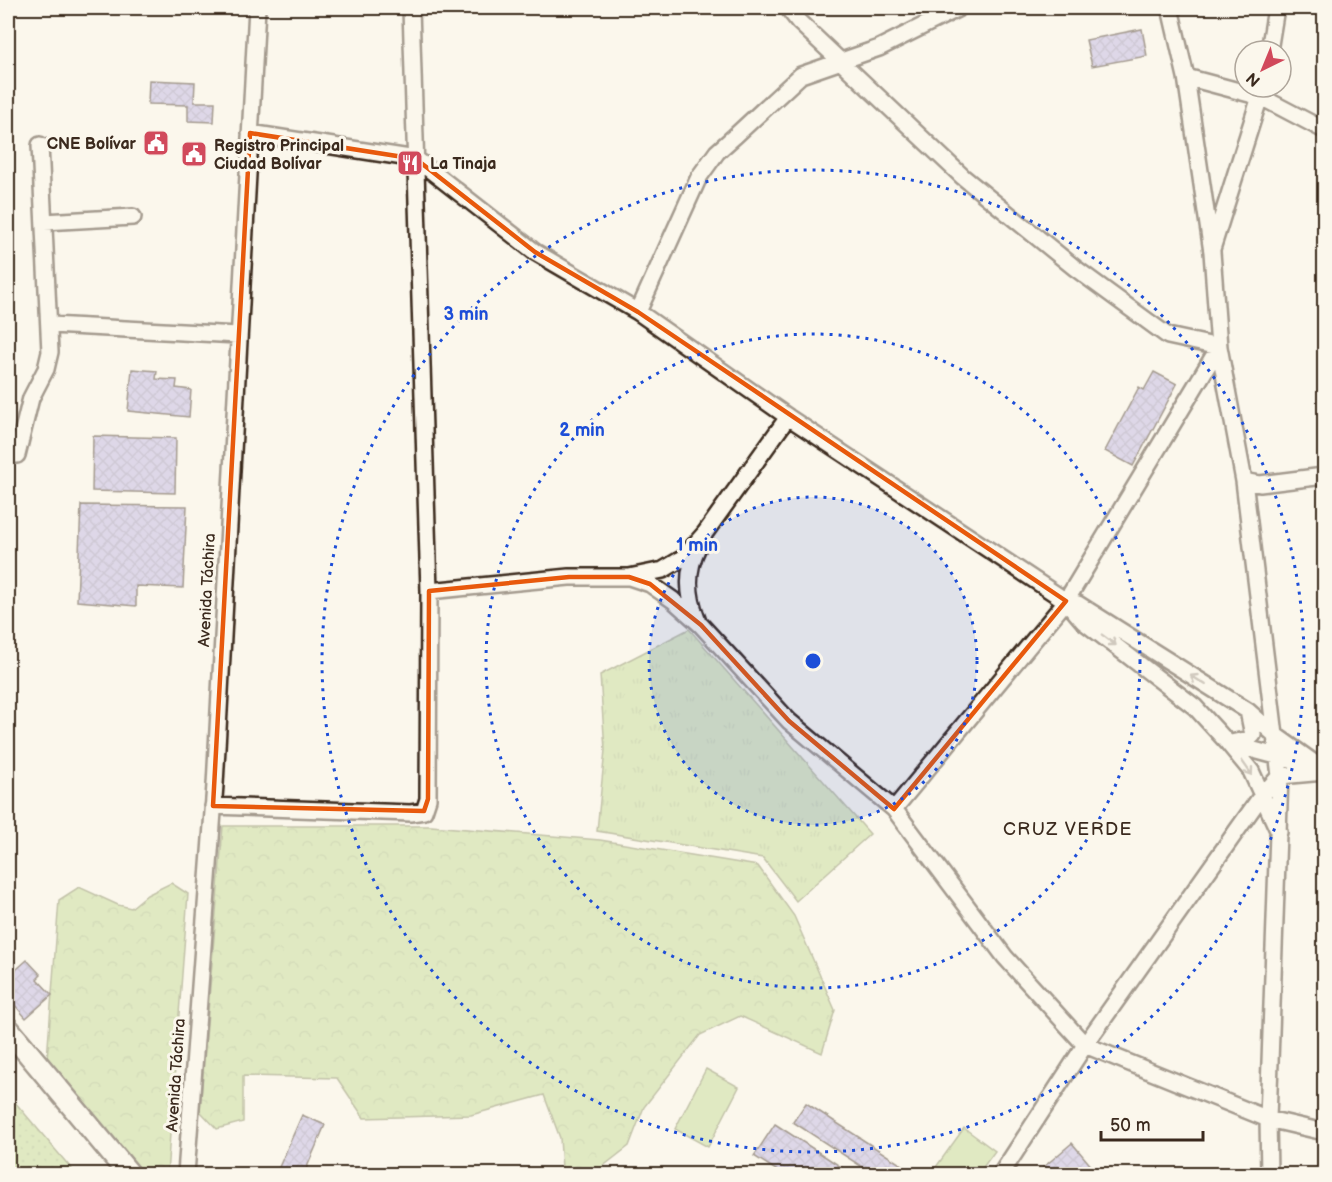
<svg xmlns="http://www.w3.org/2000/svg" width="1332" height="1182" viewBox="0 0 1332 1182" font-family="'Balsamiq Sans',sans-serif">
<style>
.grass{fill:url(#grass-tufts);stroke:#7d8156;stroke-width:1.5}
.forest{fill:url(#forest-crowns);stroke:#7d8156;stroke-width:1.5}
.park{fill:url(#park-dots);stroke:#7d8156;stroke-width:1.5}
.pitch{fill:#bfd88f;stroke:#7d8156;stroke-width:1.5}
.building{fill:url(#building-cross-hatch);stroke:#3b2a1e;stroke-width:1.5}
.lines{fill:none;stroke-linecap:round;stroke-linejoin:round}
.street-casing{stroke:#3b2a1e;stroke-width:20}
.secondary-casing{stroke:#3b2a1e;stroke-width:26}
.street{stroke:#fbf7ec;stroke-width:15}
.secondary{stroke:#fbf7ec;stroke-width:21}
.oneway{stroke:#9b9085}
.marked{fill:none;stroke:#e8590c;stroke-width:4.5;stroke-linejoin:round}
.ring{fill:none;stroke:#1d4ed8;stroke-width:3;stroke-dasharray:3 6}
.labels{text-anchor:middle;stroke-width:6;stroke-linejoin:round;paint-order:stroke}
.poi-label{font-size:16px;font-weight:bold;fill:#3b2a1e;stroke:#fbf7ec;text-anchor:start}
.street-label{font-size:16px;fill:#3b2a1e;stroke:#fbf7ec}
.neighbourhood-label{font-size:18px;letter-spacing:1.5px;fill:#3b2a1e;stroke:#fbf7ec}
.centre{fill:#1d4ed8;stroke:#fbf7ec;stroke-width:3}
.ring-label{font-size:18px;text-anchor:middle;font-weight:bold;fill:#1d4ed8;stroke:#fbf7ec;stroke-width:6;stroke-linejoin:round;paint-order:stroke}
</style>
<defs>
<pattern id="grass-tufts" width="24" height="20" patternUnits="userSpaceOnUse" patternTransform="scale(1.5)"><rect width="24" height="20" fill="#bfd88f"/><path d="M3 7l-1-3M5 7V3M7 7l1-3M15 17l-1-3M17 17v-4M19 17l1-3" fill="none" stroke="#a5ba7b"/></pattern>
<pattern id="forest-crowns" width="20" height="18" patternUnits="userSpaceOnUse" patternTransform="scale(1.5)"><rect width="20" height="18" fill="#bfd88f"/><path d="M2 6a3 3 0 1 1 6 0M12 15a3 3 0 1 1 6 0" fill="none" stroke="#a5ba7b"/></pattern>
<pattern id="park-dots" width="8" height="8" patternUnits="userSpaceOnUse" patternTransform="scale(1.5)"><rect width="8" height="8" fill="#bfd88f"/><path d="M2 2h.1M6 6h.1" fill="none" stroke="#a5ba7b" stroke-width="1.8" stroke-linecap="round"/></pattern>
<pattern id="building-cross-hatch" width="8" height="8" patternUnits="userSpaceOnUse" patternTransform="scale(1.5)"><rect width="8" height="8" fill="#bab0e2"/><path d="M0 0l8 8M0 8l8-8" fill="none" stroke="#988fb7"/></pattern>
</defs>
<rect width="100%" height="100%" fill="#fbf7ec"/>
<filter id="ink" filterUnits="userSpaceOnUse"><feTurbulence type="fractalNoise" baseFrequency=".0167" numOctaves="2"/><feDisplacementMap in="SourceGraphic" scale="12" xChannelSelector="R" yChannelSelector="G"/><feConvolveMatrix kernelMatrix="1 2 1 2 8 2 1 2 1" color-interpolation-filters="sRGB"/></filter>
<g filter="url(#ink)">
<path class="grass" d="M689 629 870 834 796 901 763 858 597 831 605 750 600 675Z"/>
<path class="forest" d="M223 826H431L600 840 758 866 794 916 835 1010 822 1053 740 1016 700 1035 644 1107 629 1146 593 1174 562 1168 560 1138 544 1095 471 1115 364 1118 337 1078 243 1076V1122L217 1129 200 1111Z
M171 883 188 894 167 1174H137L47 1059 59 900 79 887 118 905 131 908 147 895Z"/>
<path class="park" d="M8 1094 76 1174H8Z"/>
<path class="pitch" d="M706 1069 739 1087 708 1147 675 1129Z
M964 1128 995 1151 978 1174H931Z"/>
<path class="building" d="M1142 29 1147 56 1092 66 1086 40Z
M149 80 195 82 194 102H215L214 122 188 121V105L148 104Z
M132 369 157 371 156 379 177 380 176 388 191 390 189 417 128 411Z
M1154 372 1177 384 1133 466 1105 451 1139 387 1144 390Z
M93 436 176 438 175 493 92 491Z
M81 505 187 506 183 588 136 586V606L77 601Z
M27 960 41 975 37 979 52 995 26 1018 8 997V977Z
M806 1103 911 1171 909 1174H873L793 1122Z
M302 1115 325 1125 304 1174H276Z
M775 1124 852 1174H782L754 1156Z
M1072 1143 1098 1174H1042L1039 1171Z"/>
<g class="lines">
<g class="street-casing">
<path id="street" d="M788 8 799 22 963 177 1075 268 1168 336 1219 347 1066 601 894 809
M1170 8 1186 77 1212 252 1219 347 1244 481 1280 776 1268 1119 1269 1174
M1269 51 1276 8
M1186 77 1261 97 1324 130
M250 133 416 159 535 252 638 312 788 417 1066 601 1083 621 1195 707 1228 743 1251 771 1279 832
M44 222 133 217
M1212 249 1263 87
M638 312 699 177 717 152 735 136 801 75 879 48 959 8
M51 325 238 335
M17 455 31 398 46 369 50 352 40 145
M1244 481 1260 484 1324 476
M629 577 663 570 683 558 705 533 788 417
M429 591 569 577H629L650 584 673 600 701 625 789 721 894 809 1005 957 1085 1045 1268 1119 1324 1132
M1069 601 1078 604 1248 711 1275 735 1324 770
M697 619C687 594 686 571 698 547
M1228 743 1309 765
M1231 743 1249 739 1253 735 1248 711
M213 806 411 813 424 811 428 799 429 591 411 8
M186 1174 215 785 257 8
M1001 1174 1085 1045 1262 795 1280 776 1324 772"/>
</g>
<g class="secondary-casing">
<path id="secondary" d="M8 1029 129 1174"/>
</g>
<use href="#street" class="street"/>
<use href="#secondary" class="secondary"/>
</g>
<defs><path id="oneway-shaft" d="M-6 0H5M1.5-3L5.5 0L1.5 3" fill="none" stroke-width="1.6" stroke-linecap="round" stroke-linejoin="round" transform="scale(1.5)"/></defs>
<g class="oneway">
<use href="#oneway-shaft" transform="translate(1109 640) rotate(37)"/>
<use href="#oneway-shaft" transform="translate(1198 680) rotate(-148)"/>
<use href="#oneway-shaft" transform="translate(1247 768) rotate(55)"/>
</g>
</g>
<path d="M0 0H1332V1182H0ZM250 133 416 159 535 252 638 312 1066 601 894 809 789 721 701 625 650 584 629 577H569L429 591 428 799 424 811 213 806Z" fill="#fbf7ec" fill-opacity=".55" fill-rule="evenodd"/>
<path class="marked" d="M250 133 416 159 535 252 638 312 1066 601 894 809 789 721 701 625 650 584 629 577H569L429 591 428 799 424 811 213 806Z"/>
<circle cx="813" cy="661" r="164" fill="#1d4ed8" fill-opacity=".12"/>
<g class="ring">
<circle cx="813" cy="661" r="164"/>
<circle cx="813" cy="661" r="327"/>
<circle cx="813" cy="661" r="491"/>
</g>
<defs>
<g id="civic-square" transform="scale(1.35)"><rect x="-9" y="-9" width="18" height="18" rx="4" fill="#d1495b" stroke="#fbf7ec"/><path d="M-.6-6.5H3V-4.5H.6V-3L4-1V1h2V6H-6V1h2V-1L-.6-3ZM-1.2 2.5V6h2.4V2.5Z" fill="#fff"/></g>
<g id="restaurant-square" transform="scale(1.35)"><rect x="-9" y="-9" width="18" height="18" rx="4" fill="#d1495b" stroke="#fbf7ec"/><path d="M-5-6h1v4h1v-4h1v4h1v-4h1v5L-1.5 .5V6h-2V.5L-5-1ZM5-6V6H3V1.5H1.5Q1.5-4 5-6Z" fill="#fff"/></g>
</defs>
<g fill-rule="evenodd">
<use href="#civic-square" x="156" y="143"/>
<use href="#civic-square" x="194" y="154"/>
<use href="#restaurant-square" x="410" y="163"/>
</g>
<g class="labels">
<g class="poi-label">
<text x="136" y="149" text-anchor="end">CNE Bolívar</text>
<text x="214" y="151">Registro Principal<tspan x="214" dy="18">Ciudad Bolívar</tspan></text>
<text x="430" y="169">La Tinaja</text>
</g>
<g class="street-label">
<text transform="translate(206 590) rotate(-87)" y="6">Avenida Táchira</text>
<text transform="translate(175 1075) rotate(-86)" y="6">Avenida Táchira</text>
</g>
<g class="neighbourhood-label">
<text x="1068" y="835">CRUZ VERDE</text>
</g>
</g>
<circle cx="813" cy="661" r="9" class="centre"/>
<g class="ring-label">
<text x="466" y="320">3 min</text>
<text x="582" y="436">2 min</text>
<text x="697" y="551">1 min</text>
</g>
<rect width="1332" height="1182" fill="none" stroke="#fbf7ec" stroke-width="30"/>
<rect x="15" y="15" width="1302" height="1152" fill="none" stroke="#3b2a1e" stroke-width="2" filter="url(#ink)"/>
<g transform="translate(1263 69) rotate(223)"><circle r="28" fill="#fbf7ec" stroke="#aea59a" stroke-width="1.5"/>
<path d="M0-4.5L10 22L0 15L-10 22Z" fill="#d1495b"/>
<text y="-9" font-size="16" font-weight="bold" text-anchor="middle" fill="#3b2a1e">N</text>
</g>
<path d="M1101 1131v9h102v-9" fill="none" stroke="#3b2a1e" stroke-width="3"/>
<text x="1110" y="1131" font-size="18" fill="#3b2a1e" stroke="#fbf7ec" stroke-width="4.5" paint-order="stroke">50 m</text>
</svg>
